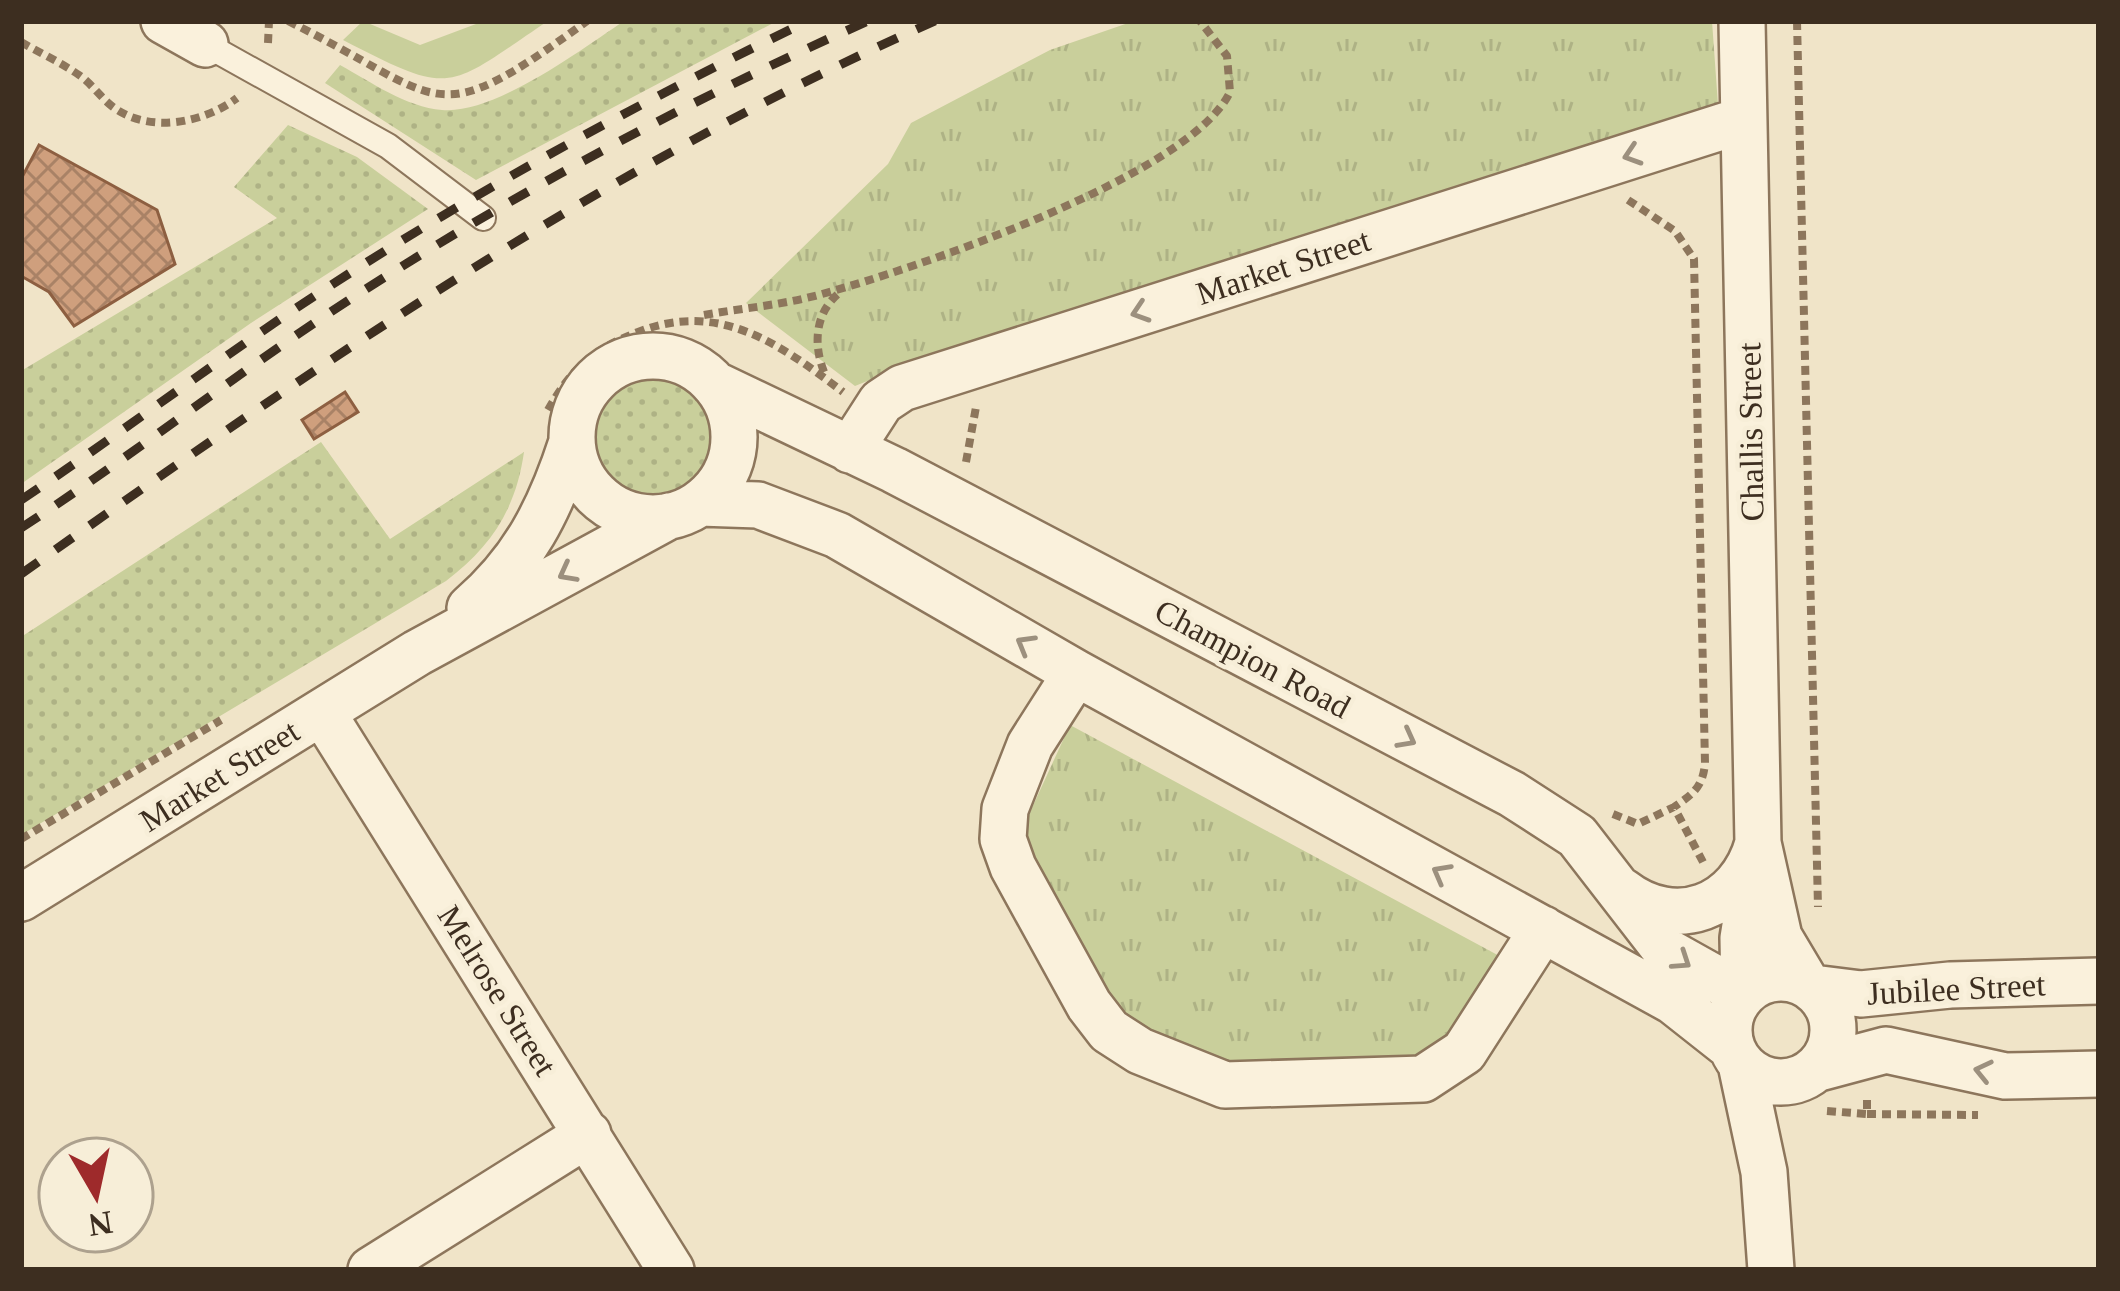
<svg xmlns="http://www.w3.org/2000/svg" width="2120" height="1291" viewBox="0 0 2120 1291" font-family="Georgia,serif">
<style>
.grass{fill:url(#grass-dots)}
.park{fill:url(#park-tufts)}
.garden{fill:#c9cf9b}
.building{fill:url(#building-cross-hatch);stroke:#8d5f41;stroke-width:3}
.lines{fill:none;stroke-linecap:round;stroke-linejoin:round}
.service-casing{stroke:#8d765c;stroke-width:28}
.minor-casing{stroke:#8d765c;stroke-width:50}
.path{stroke:#8d765c;stroke-width:8;stroke-dasharray:9 6;stroke-linecap:butt}
.service{stroke:#faf1dc;stroke-width:24}
.minor{stroke:#faf1dc;stroke-width:45}
.rail{stroke:#3d2e20;stroke-width:9;stroke-dasharray:21 21;stroke-linecap:butt}
.oneway{stroke:#9c907e}
.labels{text-anchor:middle;stroke-width:9;stroke-linejoin:round;paint-order:stroke}
.street-label{font-size:33px;fill:#3d2e20;stroke:#f7eed8}
</style>
<defs>
<pattern id="grass-dots" width="8" height="8" patternUnits="userSpaceOnUse" patternTransform="scale(3)"><rect width="8" height="8" fill="#c9cf9b"/><path d="M2 2h.1M6 6h.1" fill="none" stroke="#aeb285" stroke-width="1.8" stroke-linecap="round"/></pattern>
<pattern id="park-tufts" width="24" height="20" patternUnits="userSpaceOnUse" patternTransform="scale(3)"><rect width="24" height="20" fill="#c9cf9b"/><path d="M3 7l-1-3M5 7V3M7 7l1-3M15 17l-1-3M17 17v-4M19 17l1-3" fill="none" stroke="#aeb285"/></pattern>
<pattern id="building-cross-hatch" width="8" height="8" patternUnits="userSpaceOnUse" patternTransform="scale(3)"><rect width="8" height="8" fill="#cf9f7d"/><path d="M0 0l8 8M0 8l8-8" fill="none" stroke="#a98266"/></pattern>
</defs>
<rect width="100%" height="100%" fill="#f0e4c8"/>
<path class="grass" d="M624 21H777L476 180 325 83 340 65C371 82 406 107 442 110 494 115 582 49 624 21Z
M288 125 357 157 428 209 251 323 21 484V371L277 218 234 187Z
M592 438a62 62 0 1 1 124 0a62 62 0 1 1-124 0Z
M321 442 390 539 524 452C516 509 491 547 446 581L21 835V637Z"/>
<path class="park" d="M1134 21H1712L1718 105 944 350 855 386 746 303 888 164 911 123 1050 50Z
M1070 725 1505 959 1439 1060 1242 1076 1121 1017 1024 851 1025 823Z"/>
<path class="garden" d="M363 21 420 45 484 21H548C446 89 455 98 343 40Z"/>
<path class="building" d="M39 145 157 210 175 264 74 326 49 292 21 276V179Z
M345 392 358 412 314 439 302 420Z"/>
<g class="lines">
<g class="service-casing">
<path id="service" d="M205 44 388 146 483 218"/>
</g>
<g class="minor-casing">
<path id="minor" d="M164 21 205 44
M1742 21 1758 843 1779 937 1807 984
M572 437a81 81 0 1 1 162 0a81 81 0 1 1-162 0Z
M714 384 894 470 1512 794 1577 836 1666 951 1743 994
M850 450 881 402 902 388 1743 120
M700 503 758 505 837 535 1076 673 1673 1001 1730 1046
M470 608C524 561 550 510 572 442
M1076 673 1030 745 1005 809 1003 839 1013 867 1089 1005 1109 1031 1140 1051 1225 1085 1423 1079 1464 1052 1543 929
M322 712 671 1270
M1622 891C1675 932 1740 908 1758 843
M21 898 417 653 669 516
M1729 1030a52 52 0 1 1 104 0a52 52 0 1 1-104 0Z
M1813 988 1861 994 1950 985 2099 981
M1744 992 1743 938 1754 870
M1741 1064 1764 1172 1771 1270
M1815 1069 1886 1050 2005 1076 2099 1074
M371 1270 588 1134"/>
</g>
<path class="path" d="M288 21C448 100 429 136 587 21
M1797 21 1818 907
M21 42C40 53 60 62 79 75 92 84 101 98 113 107 149 134 204 123 237 98
M268 43 269 21
M1628 200 1675 231 1694 259 1705 763C1703 787 1693 794 1674 807
M704 315C743 308 783 305 822 294 914 269 1190 176 1230 92L1227 56 1200 21
M824 372C813 344 815 313 839 293
M548 410C571 369 593 349 638 332 719 300 780 344 843 392
M966 462 976 407
M1613 814 1638 824 1674 807 1703 862
M21 839 221 720
M1827 1111 1867 1114V1097
M1867 1114 1978 1115"/>
<use href="#service" class="service"/>
<use href="#minor" class="minor"/>
<path class="rail" d="M21 500C120 434 214 362 313 297 471 193 638 103 808 21
M21 528C134 455 239 371 352 298 516 192 690 100 868 21
M21 574C318 364 600 169 935 21"/>
</g>
<defs><path id="oneway-chevron" d="M-2-3.5L2.5 0L-2 3.5" fill="none" stroke-width="1.6" stroke-linecap="round" stroke-linejoin="round" transform="scale(3)"/></defs>
<g class="oneway">
<use href="#oneway-chevron" transform="translate(1632 155) rotate(162)"/>
<use href="#oneway-chevron" transform="translate(1140 312) rotate(162)"/>
<use href="#oneway-chevron" transform="translate(567 573) rotate(152)"/>
<use href="#oneway-chevron" transform="translate(1025 644) rotate(-150)"/>
<use href="#oneway-chevron" transform="translate(1407 739) rotate(28)"/>
<use href="#oneway-chevron" transform="translate(1441 873) rotate(-151)"/>
<use href="#oneway-chevron" transform="translate(1682 961) rotate(34)"/>
<use href="#oneway-chevron" transform="translate(1983 1071) rotate(-167)"/>
</g>
<g class="labels">
<g class="street-label">
<text transform="translate(1283 266) rotate(-18)" y="12">Market Street</text>
<text transform="translate(1750 432) rotate(-91)" y="12">Challis Street</text>
<text transform="translate(1253 658) rotate(28)" y="12">Champion Road</text>
<text transform="translate(219 775) rotate(-32)" y="12">Market Street</text>
<text transform="translate(1956 988) rotate(-3)" y="12">Jubilee Street</text>
<text transform="translate(498 990) rotate(58)" y="12">Melrose Street</text>
</g>
</g>
<rect width="2120" height="1291" fill="none" stroke="#3d2e20" stroke-width="48"/>
<g transform="translate(96 1195) rotate(171)"><circle r="57" fill="#f7eed8" stroke="#ada18e" stroke-width="3"/>
<path d="M0-9L21 45L0 30L-21 45Z" fill="#9e2a2b"/>
<text y="-18" font-size="33" font-weight="bold" text-anchor="middle" fill="#3d2e20">N</text>
</g>
</svg>
